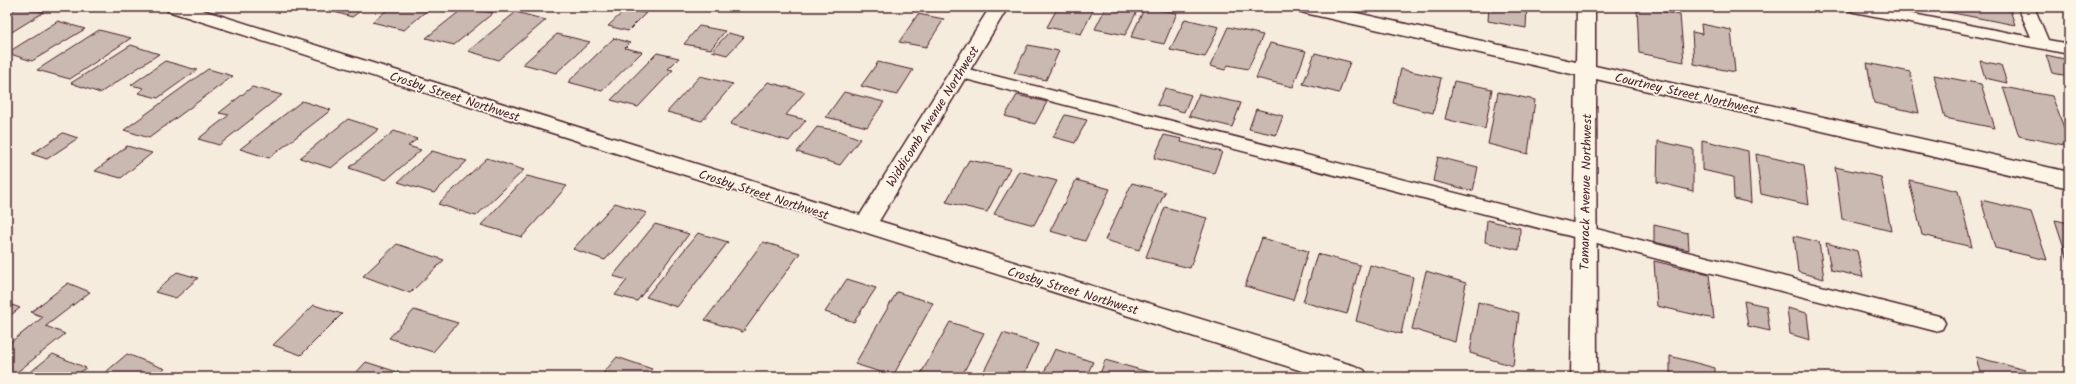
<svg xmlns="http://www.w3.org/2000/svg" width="2076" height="384" viewBox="0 0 2076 384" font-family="Kalam,sans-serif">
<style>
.building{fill:#cab9b1;stroke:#4a1f2b}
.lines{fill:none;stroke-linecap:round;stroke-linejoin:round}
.service-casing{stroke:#4a1f2b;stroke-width:3}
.minor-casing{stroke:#4a1f2b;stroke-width:3}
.service{fill:#fcf5e5;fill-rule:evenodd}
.minor{fill:#fcf5e5;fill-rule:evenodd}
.labels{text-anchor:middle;stroke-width:3.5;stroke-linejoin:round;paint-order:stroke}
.street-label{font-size:13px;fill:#4a1f2b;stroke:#fcf5e5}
</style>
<rect width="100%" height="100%" fill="#f5ecde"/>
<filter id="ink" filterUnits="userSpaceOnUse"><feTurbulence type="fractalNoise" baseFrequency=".025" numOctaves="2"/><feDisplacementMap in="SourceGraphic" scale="8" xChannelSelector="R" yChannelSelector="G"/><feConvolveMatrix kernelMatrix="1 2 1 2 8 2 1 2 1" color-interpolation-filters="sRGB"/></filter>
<g filter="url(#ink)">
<path class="building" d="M18 7 44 12 7 35V14Z
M366 7 352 17 320 8 321 7Z
M391 7H431L404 30 372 22Z
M465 7 493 13 454 45 426 38Z
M1058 7H1095L1081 34 1047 27Z
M1106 7H1139L1125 35 1095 29Z
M1145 7 1177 13 1164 44 1131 37Z
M1489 7H1527L1526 28 1488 21Z
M1637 7H1663V12L1680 15 1684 62 1639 53Z
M1922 7H2009L2015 25Z
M626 9 646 13 628 31 608 26Z
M516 12 546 20 499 60 468 51Z
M918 14 944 19 926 47 899 42Z
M1185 19 1219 27 1205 57 1170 50Z
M58 21 85 29 32 61 7 53Z
M1701 24 1731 30 1735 72 1694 64 1692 32 1702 34Z
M699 26 725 31 711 49 684 44Z
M1228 27 1263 35 1248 69 1228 65 1225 70 1210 66Z
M99 30 131 38 70 79 37 70Z
M728 33 744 37 727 55 712 51Z
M557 34 590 42 556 73 523 64Z
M614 38 630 43 625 48 642 52 602 91 568 82Z
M1270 43 1306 51 1293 87 1256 78Z
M131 45 159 54 100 93 71 83Z
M1028 45 1059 51 1046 80 1014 73Z
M657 53 679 58 668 69 673 70 638 107 611 100Z
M1315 53 1350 62 1339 93 1303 84Z
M2046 55 2069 60V76L2052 73Z
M165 61 197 70 158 98 138 93 144 88 131 85Z
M1980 61 2001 65 2007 83 1985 78Z
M878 62 913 70 897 95 861 86Z
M1867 63 1910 72 1919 113 1874 103Z
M208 69 233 76 149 138 124 130Z
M1401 69 1441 78 1433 113 1393 103Z
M1934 75 1981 84 1995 128 1945 118Z
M700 76 733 84 702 121 667 112Z
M1454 81 1492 89 1485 129 1445 119Z
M768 82 805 92 786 115 806 120 789 141 730 124Z
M252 87 282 95 219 145 198 139 229 115 219 113Z
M2003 87 2052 96 2069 141V146L2019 136Z
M1165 88 1191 95 1184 112 1157 105Z
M844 92 884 102 867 127 826 117Z
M1498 92 1535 100 1528 154 1488 144Z
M1199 94 1241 103 1232 127 1189 116Z
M1017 95 1047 102 1035 124 1005 116Z
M302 101 331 110 269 158 240 149Z
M1256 109 1283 116 1276 135 1249 129Z
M1065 115 1087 120 1075 143 1053 137Z
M348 119 379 129 331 168 300 158Z
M817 127 840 131 860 139 840 165 797 152Z
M394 131 417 139 408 146 421 150 386 180 349 168Z
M63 133 78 138 47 159 32 154Z
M1164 135 1182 139 1181 142 1222 152 1214 173 1154 158Z
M1702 140 1748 151 1751 203 1734 199 1733 177 1702 170Z
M1658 141 1693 149V191L1657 182Z
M127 146 152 153 121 178 95 171Z
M432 151 467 161 434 193 398 182Z
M1756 154 1804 165 1809 205 1761 194Z
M1438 157 1478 167 1473 191 1433 181Z
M487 158 524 170 476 216 438 204Z
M969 160 1010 168 987 212 946 202Z
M1835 167 1881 177 1891 231 1842 219Z
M1019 171 1057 181 1034 225 994 214Z
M527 176 567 186 522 237 481 225Z
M1076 180 1110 189 1085 241 1050 231Z
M1909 180 1958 191 1972 247 1922 235Z
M1132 183 1165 192 1139 250 1105 240Z
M1981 200 2031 212 2047 260 1995 248Z
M615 203 647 213 605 260 573 249Z
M1165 207 1207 218 1190 268 1146 257Z
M1487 220 1520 228 1519 250 1485 242Z
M2055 220 2069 223V263Z
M655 224 689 234 637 301 615 295 627 280 613 276Z
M1654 225 1688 233 1689 250 1654 242Z
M698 233 728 242 677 307 646 297Z
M1794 236 1819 242 1824 279 1798 272Z
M1262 238 1308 251 1293 300 1245 286Z
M763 242 800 253 743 332 705 320Z
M1826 243 1857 251 1863 277 1831 270Z
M397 244 444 260 410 293 363 276Z
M1317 254 1360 265 1347 314 1303 302Z
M1654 261 1709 274 1714 319 1657 306Z
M1370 265 1413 277 1401 334 1356 321Z
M1426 271 1466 283 1455 342 1412 329Z
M177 272 198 278 176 298 155 292Z
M847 279 876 288 854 322 825 312Z
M68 283 90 292 46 326 65 334 11 377H7V345L43 317 31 312Z
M897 292 933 303 893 376 855 364Z
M1744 301 1766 306 1770 331 1748 326Z
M1478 302 1519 313 1513 366 1470 353Z
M7 303 20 308 7 318Z
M314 305 342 314 301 355 273 345Z
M1787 308 1807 313 1810 340 1790 334Z
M414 310 458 323 433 352 389 338Z
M950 322 984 333 961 377H919Z
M1003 333 1038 344 1023 377H981Z
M1055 349 1093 362 1086 377H1042Z
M53 354 86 368 74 377H24Z
M127 354 165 369 156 377H100Z
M1670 356 1715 368V377H1670Z
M617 357 652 369 645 377H600Z
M1976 357 2025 370 2026 377H1981Z
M1105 360 1152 373 1150 377H1099Z
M366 362 413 377H352Z
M654 372 670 377H650Z"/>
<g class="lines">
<g class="service-casing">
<path id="service" d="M1846 7H1877L2031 37 2018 7H2034L2048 40 2069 44V54L1854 12 1849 10Z
M960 67 1935 315 1942 317 1945 323 1942 329 1935 331 954 76 952 72 954 68Z"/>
</g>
<g class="minor-casing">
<path id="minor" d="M165 7H193L860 215 990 7H1008L879 221 1355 366 1364 370 1368 377H1321L168 11Z
M1296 7H1330L1576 62 1577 7H1595V66L2069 172V188L1596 79 1597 377H1571L1576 75 1305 13 1299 11Z"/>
</g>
<use href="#service" class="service"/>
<use href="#minor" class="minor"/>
</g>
</g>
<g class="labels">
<g class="street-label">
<text transform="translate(1687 93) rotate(13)" y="5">Courtney Street Northwest</text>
<text transform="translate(455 96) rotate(18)" y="5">Crosby Street Northwest</text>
<text transform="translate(932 116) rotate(-58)" y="5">Widdicomb Avenue Northwest</text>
<text transform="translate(1585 192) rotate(-89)" y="5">Tamarack Avenue Northwest</text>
<text transform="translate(764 194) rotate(18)" y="5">Crosby Street Northwest</text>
<text transform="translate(1073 290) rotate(17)" y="5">Crosby Street Northwest</text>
</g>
</g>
<rect width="2076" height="384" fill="none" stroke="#fcf5e5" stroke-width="24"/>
<rect x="12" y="12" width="2052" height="360" fill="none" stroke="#4a1f2b" stroke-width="1.5" filter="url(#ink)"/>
</svg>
